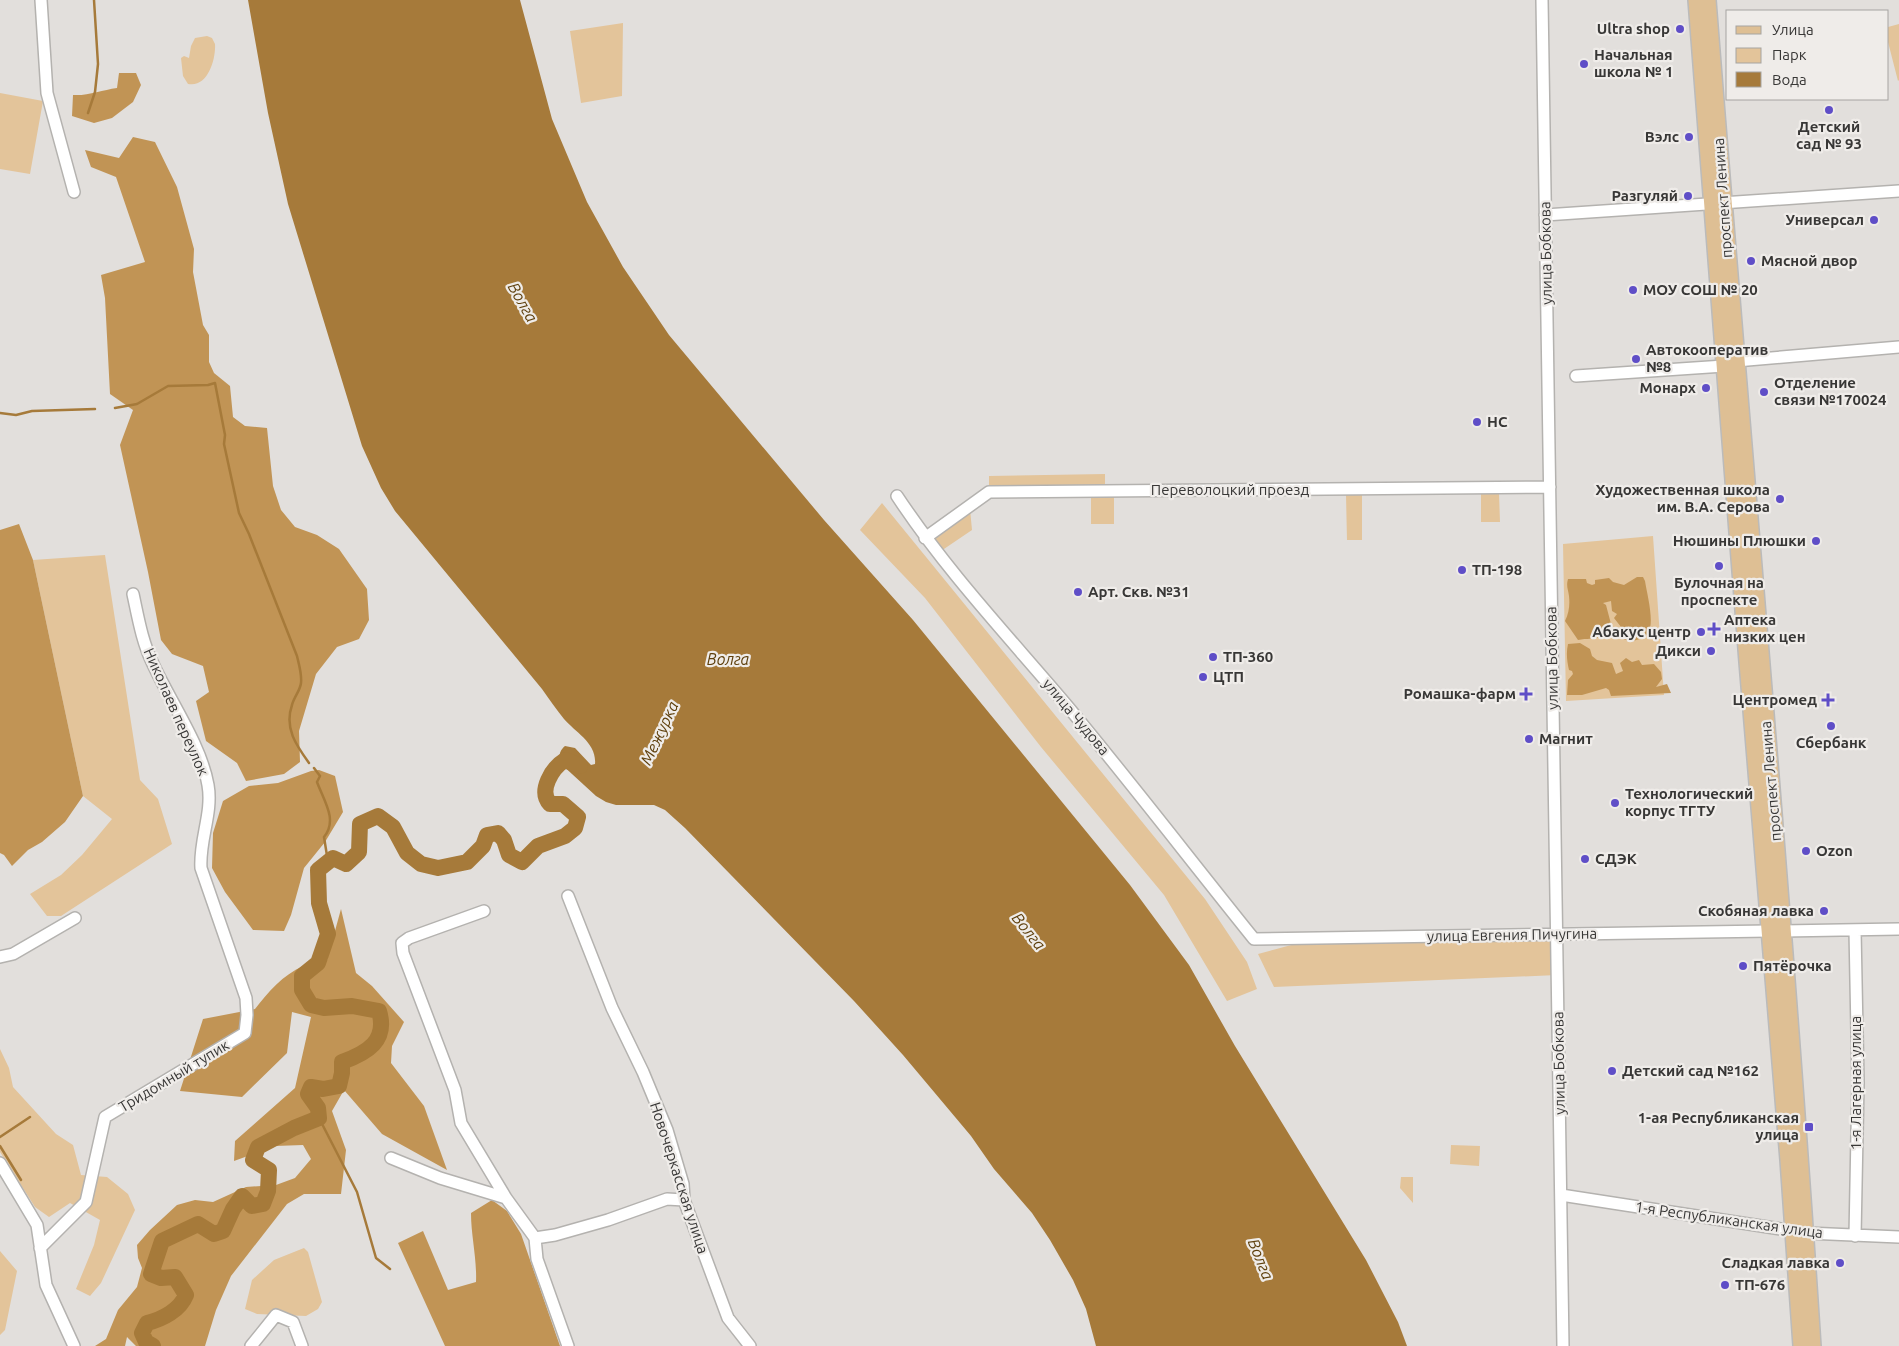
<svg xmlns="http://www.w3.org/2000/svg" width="1899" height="1346" viewBox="0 0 1899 1346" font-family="Ubuntu,sans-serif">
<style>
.green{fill:#e3c49a}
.forest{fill:#c19455}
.water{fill:#a67a3a}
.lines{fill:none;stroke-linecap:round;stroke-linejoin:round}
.stream{stroke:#a67a3a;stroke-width:2.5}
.river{stroke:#a67a3a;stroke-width:16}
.minor-casing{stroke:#b4b2af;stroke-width:14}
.major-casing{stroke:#bbb;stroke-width:18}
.minor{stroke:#fff;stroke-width:11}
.major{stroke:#debf94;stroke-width:15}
.poi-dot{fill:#5f4ec7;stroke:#efece9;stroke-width:2}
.labels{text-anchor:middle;stroke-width:4.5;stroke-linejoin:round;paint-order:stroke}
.poi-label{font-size:15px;font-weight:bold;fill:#383736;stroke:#efece9;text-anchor:start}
.street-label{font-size:15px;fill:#383736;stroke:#efece9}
.water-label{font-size:16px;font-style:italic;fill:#5e3f0c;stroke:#efece9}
</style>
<rect width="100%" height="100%" fill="#e2dfdc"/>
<path class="green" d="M623 23 622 96 581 103 570 31Z
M1899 24V80L1898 81 1888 42V27Z
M207 36 212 38 215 44C216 59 208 88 188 84L183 76 181 58 184 56 189 58 191 46 195 38Z
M0 93 43 101 30 174 0 169Z
M1105 474V488L989 489V476Z
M1499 493 1500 522H1481V494Z
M1091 495H1114V524H1091Z
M1346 495H1362V540H1347Z
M882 503 1205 899 1247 962 1257 989 1227 1001 1164 895 1041 747 925 598 860 530Z
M970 509 972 530 941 551 930 538Z
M1653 536 1664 695 1566 701 1563 544Z
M105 555 140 780 158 799 172 844 61 916H47L30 894 61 875 82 855 112 819 83 796 33 560Z
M1557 935V975L1274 987 1258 954 1317 938Z
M0 1049 9 1068 13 1087 56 1134 73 1145 81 1175 107 1177 128 1194 135 1210 101 1283 90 1296 76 1289 94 1245 100 1220 70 1203 49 1217 35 1207 0 1152Z
M1451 1145 1480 1146 1479 1166 1450 1164Z
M1401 1177H1413V1203L1400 1188Z
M304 1248 308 1252 322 1302 318 1309 306 1316 257 1314 245 1309 252 1280 274 1260Z
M0 1251 17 1271 5 1330 0 1335Z"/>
<path class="forest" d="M119 73H136L141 85 133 102 112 118 94 123 72 116 73 95C88 96 102 90 117 88Z
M133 137 155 142 177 187 194 249 193 272 203 325 209 335V362L214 373 230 386 233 417 245 426 267 428 273 486 281 510 295 527 317 535 339 549 367 589 369 620 359 639 337 647 316 674 299 731 300 762 284 774 246 781 237 763 206 741 196 701 209 692 203 666 172 654 161 640 148 572 120 445 133 410 110 394 105 298 101 275 145 262 116 177 91 167 85 150 119 158Z
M19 524 33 560 83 796 65 822 42 842 28 850 12 866 4 855 0 853V530Z
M1637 577H1643L1645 581C1647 594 1655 623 1648 633 1644 639 1636 640 1630 642L1620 637 1618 631 1621 627 1614 618 1617 614 1612 611 1611 601 1603 603 1606 605 1611 624 1609 627H1603L1602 636C1593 640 1587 638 1578 640L1565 621C1569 613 1570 605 1569 596 1568 589 1566 586 1568 579H1586L1587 583 1592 585 1595 584V580L1609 578 1613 582 1624 585Z
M1580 643 1590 649 1592 656 1597 660 1612 663 1616 674 1623 671 1620 663 1626 658 1632 662 1639 660 1642 665 1654 664 1661 672 1662 679 1656 687 1667 684 1671 693 1611 696 1609 690 1606 688 1582 695H1567L1568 680 1573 674 1572 671 1569 670C1567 661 1566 653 1568 644Z
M319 770 335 776 343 812 325 842 304 868 291 915 284 931 253 930 225 892 212 868 213 833 223 801 249 786 278 783 311 771Z
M341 909 356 973 372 986 404 1022 392 1046 391 1063 424 1106 447 1170 382 1134 344 1090 332 1111 346 1150 341 1194H304L287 1204 231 1276 216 1310 205 1346H136L127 1337 125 1346H95L106 1339 118 1310 137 1287 142 1268 138 1258 137 1245 150 1230 177 1205 195 1200 213 1202 246 1187 276 1185 295 1178 311 1159 303 1145 275 1146 234 1161 235 1141 295 1088 311 1017 292 1012 287 1053 242 1097 180 1091 203 1019 255 1009C268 992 283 975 303 966 311 963 319 962 327 960Z
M492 1200 507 1211 521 1234 560 1346H445L398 1243 423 1231 448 1290 476 1282C477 1258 471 1236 471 1213Z"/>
<path class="water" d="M248 0H520L552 119 587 202 623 267 669 335 824 520 913 620 1130 885 1189 965 1235 1046 1366 1260 1398 1322 1407 1346H1096L1086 1309 1073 1280 1050 1240 1032 1213 994 1169 971 1136 903 1055 854 1001 685 828 665 810 654 805H616L606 802 596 796 560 763C559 756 559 751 565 746L575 748 591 765 595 764C597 743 575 732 564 719 556 709 549 699 542 689L395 511 381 488 362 446 288 204 268 113Z"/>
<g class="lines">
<path class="stream" d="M88 113 95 92 98 64 94 0
M115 408 137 404 168 386 208 385 215 383 225 435 224 444 239 513 249 534 297 656C299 665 302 674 301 683 300 691 294 697 292 705 284 728 296 745 309 763
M0 413 16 415 32 411 95 409
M314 768 320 776 317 782C324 801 338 820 324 837L328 862
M319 1118 357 1192 376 1258 390 1269
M0 1137 30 1117
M0 1146 21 1180"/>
<path class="river" d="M153 1346 146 1342 142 1333 147 1323C163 1319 180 1310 186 1295L175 1277 161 1278 151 1274 162 1241 198 1224 214 1234 223 1231 233 1209 242 1196 252 1206 263 1204 268 1191 269 1170 253 1160 258 1147 294 1128 319 1118 318 1108 308 1094 311 1087 323 1089 339 1086 342 1073V1062C367 1053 388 1041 379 1011L352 1006 324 1008 311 1005 302 990V976L318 963 328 934 319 903 318 870 333 858 346 864 359 852 360 824 378 816 393 827 407 853 421 864 438 868 467 862 483 846 487 835 498 833 504 840 509 855 522 862 538 846 565 836 575 828 578 817 563 804H550C538 791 552 768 565 760L580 766"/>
<g class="minor-casing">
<path id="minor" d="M41 0 47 93 74 192
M1542 0 1563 1346
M1545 215 1899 191
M1736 361 1899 347
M1576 376 1724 366
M897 496C948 573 1010 638 1069 708 1132 784 1192 862 1254 939L1769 931
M925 538 989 492 1550 487
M568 896 612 1008 643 1072 667 1130 683 1184 684 1200 728 1318 750 1346
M484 911 409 938 402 943 403 953 455 1090 461 1123 506 1198 535 1238 537 1259 568 1346
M1855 930 1858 1083 1855 1236
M1783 931 1899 929
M0 957 13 954 75 918
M391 1158 440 1178 506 1198
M0 1163 37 1225 46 1285 74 1346
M1561 1195 1807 1233 1899 1237
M535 1238 555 1235 608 1220 667 1199 684 1200
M40 1248 86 1202 105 1117 245 1033 247 1015 246 998 201 868C199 840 213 813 208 785 201 745 170 701 153 664 142 642 138 617 133 594
M251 1346 276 1315 293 1322 302 1346"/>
</g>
<g class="major-casing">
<path id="major" d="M1696 0 1747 662 1788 1160 1801 1346
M1708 0C1743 449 1784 897 1813 1346"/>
</g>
<use href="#minor" class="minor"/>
<use href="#major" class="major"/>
</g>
<g class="poi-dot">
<circle cx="1680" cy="29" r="5"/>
<circle cx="1584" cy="64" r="5"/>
<circle cx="1829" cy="110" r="5"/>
<circle cx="1689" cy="137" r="5"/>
<circle cx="1688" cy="196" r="5"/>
<circle cx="1874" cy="220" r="5"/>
<circle cx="1751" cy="261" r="5"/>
<circle cx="1633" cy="290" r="5"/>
<circle cx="1636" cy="359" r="5"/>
<circle cx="1706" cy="388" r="5"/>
<circle cx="1764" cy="392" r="5"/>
<circle cx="1477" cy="422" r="5"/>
<circle cx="1780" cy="499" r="5"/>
<circle cx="1816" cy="541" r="5"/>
<circle cx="1719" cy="566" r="5"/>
<circle cx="1462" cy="570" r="5"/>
<circle cx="1078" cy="592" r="5"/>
<path d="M1711.5 621.5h5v5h5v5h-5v5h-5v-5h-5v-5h5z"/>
<circle cx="1701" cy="632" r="5"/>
<circle cx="1711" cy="651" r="5"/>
<circle cx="1213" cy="657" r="5"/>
<circle cx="1203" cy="677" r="5"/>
<path d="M1523.5 686.5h5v5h5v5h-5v5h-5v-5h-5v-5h5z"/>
<path d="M1825.5 692.5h5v5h5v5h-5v5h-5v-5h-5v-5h5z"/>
<circle cx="1831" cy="726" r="5"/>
<circle cx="1529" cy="739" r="5"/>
<circle cx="1615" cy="803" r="5"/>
<circle cx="1806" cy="851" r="5"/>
<circle cx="1585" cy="859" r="5"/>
<circle cx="1824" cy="911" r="5"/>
<circle cx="1743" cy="966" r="5"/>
<circle cx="1612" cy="1071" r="5"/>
<rect x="1804" y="1122" width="10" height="10" rx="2.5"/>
<circle cx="1840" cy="1263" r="5"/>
<circle cx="1725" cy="1285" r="5"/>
</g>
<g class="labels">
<g class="poi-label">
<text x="1670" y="34" text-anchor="end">Ultra shop</text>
<text x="1594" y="60">Начальная<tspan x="1594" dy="17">школа № 1</tspan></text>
<text x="1829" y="132" text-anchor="middle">Детский<tspan x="1829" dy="17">сад № 93</tspan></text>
<text x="1679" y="142" text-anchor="end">Вэлс</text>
<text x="1678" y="201" text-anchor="end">Разгуляй</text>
<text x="1864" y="225" text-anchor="end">Универсал</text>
<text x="1761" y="266">Мясной двор</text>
<text x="1643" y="295">МОУ СОШ № 20</text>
<text x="1646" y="355">Автокооператив<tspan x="1646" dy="17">№8</tspan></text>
<text x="1774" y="388">Отделение<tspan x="1774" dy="17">связи №170024</tspan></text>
<text x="1696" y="393" text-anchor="end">Монарх</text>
<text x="1487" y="427">НС</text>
<text x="1770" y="495" text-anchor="end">Художественная школа<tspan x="1770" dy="17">им. В.А. Серова</tspan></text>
<text x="1806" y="546" text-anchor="end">Нюшины Плюшки</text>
<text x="1472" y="575">ТП-198</text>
<text x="1719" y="588" text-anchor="middle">Булочная на<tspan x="1719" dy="17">проспекте</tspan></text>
<text x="1088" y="597">Арт. Скв. №31</text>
<text x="1724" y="625">Аптека<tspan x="1724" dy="17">низких цен</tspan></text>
<text x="1691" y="637" text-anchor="end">Абакус центр</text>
<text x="1701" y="656" text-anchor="end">Дикси</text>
<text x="1223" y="662">ТП-360</text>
<text x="1213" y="682">ЦТП</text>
<text x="1516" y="699" text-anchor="end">Ромашка-фарм</text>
<text x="1817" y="705" text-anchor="end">Центромед</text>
<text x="1539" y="744">Магнит</text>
<text x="1831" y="748" text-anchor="middle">Сбербанк</text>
<text x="1625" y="799">Технологический<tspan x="1625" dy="17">корпус ТГТУ</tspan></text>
<text x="1816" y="856">Ozon</text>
<text x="1595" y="864">СДЭК</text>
<text x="1814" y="916" text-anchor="end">Скобяная лавка</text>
<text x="1753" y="971">Пятёрочка</text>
<text x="1622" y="1076">Детский сад №162</text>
<text x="1799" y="1123" text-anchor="end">1-ая Республиканская<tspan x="1799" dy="17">улица</tspan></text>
<text x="1830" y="1268" text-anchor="end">Сладкая лавка</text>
<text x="1735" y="1290">ТП-676</text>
</g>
<g class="street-label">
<text transform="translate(1723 198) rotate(-94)" y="5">проспект Ленина</text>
<text transform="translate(1546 253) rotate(-91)" y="5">улица Бобкова</text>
<text x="1230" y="495">Переволоцкий проезд</text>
<text transform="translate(1552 658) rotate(-91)" y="5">улица Бобкова</text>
<text transform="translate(176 712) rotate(66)" y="5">Николаев переулок</text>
<text transform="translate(1076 717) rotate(50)" y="5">улица Чудова</text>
<text transform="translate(1771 781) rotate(-95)" y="5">проспект Ленина</text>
<text transform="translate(1512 935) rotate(-1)" y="5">улица Евгения Пичугина</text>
<text transform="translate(1559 1063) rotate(-91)" y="5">улица Бобкова</text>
<text transform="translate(174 1076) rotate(-31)" y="5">Тридомный тупик</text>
<text transform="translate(1856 1083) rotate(-90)" y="5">1-я Лагерная улица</text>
<text transform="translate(679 1178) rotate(72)" y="5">Новочеркасская улица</text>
<text transform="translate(1729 1220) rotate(8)" y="5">1-я Республиканская улица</text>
</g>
<g class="water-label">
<text transform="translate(523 302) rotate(60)" y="6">Волга</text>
<text x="728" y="665">Волга</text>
<text transform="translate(659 733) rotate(-65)" y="6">Межурка</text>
<text transform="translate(1029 931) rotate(51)" y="6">Волга</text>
<text transform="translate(1261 1259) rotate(68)" y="6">Волга</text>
</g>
</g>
<rect x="1726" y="10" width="162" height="90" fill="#efece9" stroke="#a6a4a1"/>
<rect x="1736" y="26" width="25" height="8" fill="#debf94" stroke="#a6a4a1"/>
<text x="1772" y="35" font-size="15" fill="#383736">Улица</text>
<rect x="1736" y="48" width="25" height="15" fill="#e3c49a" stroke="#a6a4a1"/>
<text x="1772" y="60" font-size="15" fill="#383736">Парк</text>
<rect x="1736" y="72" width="25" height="15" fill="#a67a3a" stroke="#a6a4a1"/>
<text x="1772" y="85" font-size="15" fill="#383736">Вода</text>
</svg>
